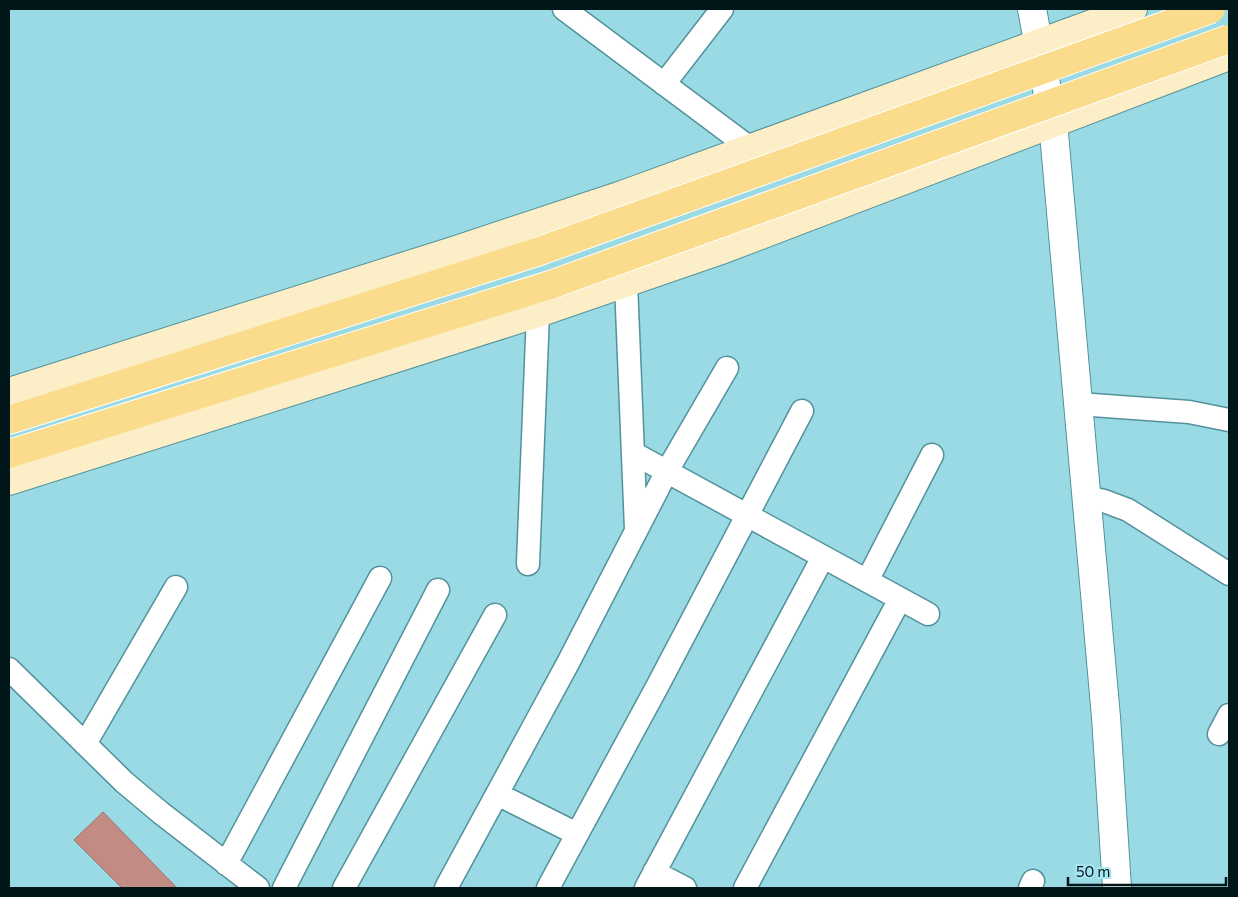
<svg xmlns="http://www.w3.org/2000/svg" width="1238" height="897" viewBox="0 0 1238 897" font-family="Commissioner,sans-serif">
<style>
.building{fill:#c28c85;stroke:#a16e67}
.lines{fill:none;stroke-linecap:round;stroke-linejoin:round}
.minor-casing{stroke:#53929c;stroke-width:25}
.tertiary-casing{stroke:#53929c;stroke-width:30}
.secondary-casing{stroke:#53929c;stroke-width:30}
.primary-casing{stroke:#fff;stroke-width:30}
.minor{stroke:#fff;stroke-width:22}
.tertiary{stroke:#fff;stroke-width:28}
.secondary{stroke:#fceec6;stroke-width:28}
.primary{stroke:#fadc8c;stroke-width:28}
.primary-bridge-casing{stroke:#fff;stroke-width:30;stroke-linecap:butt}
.primary-bridge{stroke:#fadc8c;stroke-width:28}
</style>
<rect width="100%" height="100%" fill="#99dae4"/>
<path class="building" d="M103 812 177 888H122L74 840Z"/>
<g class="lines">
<g class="minor-casing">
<path id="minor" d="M564 9 750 148
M664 84 722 9
M626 283 636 529
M1078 404 1189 412 1229 420
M633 453 928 614
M1086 497 1104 501 1128 510 1229 574
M528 564 538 313
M867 581 932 455
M9 669 124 782 161 813 258 888
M1219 734 1229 715
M85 744 176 587
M497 794 577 834
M226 864 380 578
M654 872 685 888
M284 888 438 590
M344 888 495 615
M446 888 568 663 667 471 727 368
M548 888 658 685 802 411
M646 888 823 557
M745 888 900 599
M1030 888 1033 881"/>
</g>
<g class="tertiary-casing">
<path id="tertiary" d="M1032 9 1053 122 1106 717 1117 888"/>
</g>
<g class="secondary-casing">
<path id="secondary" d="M9 392 456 250 622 195 1133 9
M9 481 538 313 724 249 1229 56"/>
</g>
<g class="primary-casing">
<path id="primary" d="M9 420 537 252
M9 454 553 284"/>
</g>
<use href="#minor" class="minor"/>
<use href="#tertiary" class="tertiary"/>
<use href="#secondary" class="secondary"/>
<use href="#primary" class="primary"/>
<g class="primary-bridge-casing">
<path id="primary-bridge" d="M537 252 1211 9
M553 284 1229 39"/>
</g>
<use href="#primary-bridge" class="primary-bridge"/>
</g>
<rect width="1238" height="897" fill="none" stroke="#001619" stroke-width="20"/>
<path d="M1068 877v8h158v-8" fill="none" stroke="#001619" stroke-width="2.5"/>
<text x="1076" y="877" font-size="15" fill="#001619" stroke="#a6e7f1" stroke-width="4" paint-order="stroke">50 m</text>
</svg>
